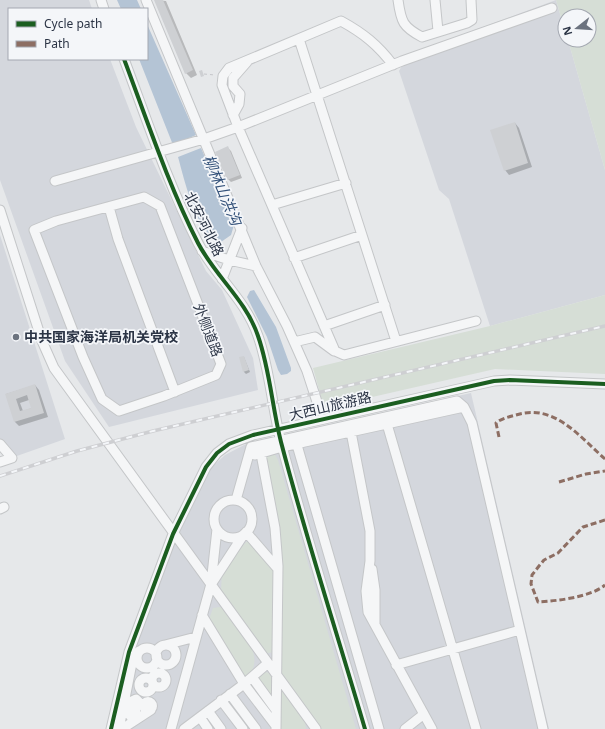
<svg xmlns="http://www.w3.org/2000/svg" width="605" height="729" viewBox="0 0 605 729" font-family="'Noto Sans','Noto Sans SC',sans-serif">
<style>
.built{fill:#d4d7dd}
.green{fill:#d6ded6}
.water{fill:#b4c4d5}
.shadow{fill:#0003;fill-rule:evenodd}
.building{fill:#ced0d3;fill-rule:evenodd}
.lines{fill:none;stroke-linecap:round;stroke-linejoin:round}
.minor-casing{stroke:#c4c6c8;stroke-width:11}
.path{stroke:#c5c6ca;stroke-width:1;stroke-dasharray:3 3;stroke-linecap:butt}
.minor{stroke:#f5f6f7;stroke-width:9}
.rail-casing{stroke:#cecfd2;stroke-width:3.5}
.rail{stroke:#f4f6f9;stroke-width:2;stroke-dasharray:6;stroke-linecap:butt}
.quiet{stroke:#8d6e63;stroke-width:3;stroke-dasharray:6 3;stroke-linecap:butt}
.cycleway-casing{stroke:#f4f6f9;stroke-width:6}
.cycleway{stroke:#1b5e20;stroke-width:4}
.poi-dot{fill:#6c737f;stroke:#f4f6f9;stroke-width:1.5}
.labels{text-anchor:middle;stroke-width:3.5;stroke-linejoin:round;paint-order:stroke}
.street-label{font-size:14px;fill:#2b3445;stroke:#f4f6f9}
.poi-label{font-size:14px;font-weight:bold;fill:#2b3445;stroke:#f4f6f9;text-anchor:start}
.water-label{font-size:15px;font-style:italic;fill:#34527a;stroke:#f4f6f9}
</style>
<rect width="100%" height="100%" fill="#e6e8ea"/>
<path class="built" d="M0 0H89L92 9H9V59H110L136 127 206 271 222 290 253 358 258 390 109 427 65 361 0 180Z
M556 0 565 31V40H568L605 170V295L490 326 449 199 439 190 399 71 403 64 401 57Z
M0 235 65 439 14 457 0 441Z
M471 393 549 729H115L131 657 172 548 211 468 225 455 248 443Z"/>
<path class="green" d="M556 0H605V170L568 40H589V16H565V31Z
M605 295V374L495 369 324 408 313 368 490 326Z
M274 453 278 460 356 729H321L279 672 281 548 265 460 268 455Z
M250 541 274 569 273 652 265 654 221 592 222 571 246 542Z
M220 607 225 610C239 629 271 659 244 679L209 619 213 608Z
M266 672 269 673 272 678V701L256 679 262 673Z
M281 691H283L305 721 306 729H280Z"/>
<path class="water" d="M117 0H137L141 9H121Z
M147 24 196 135 173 145 139 59H147Z
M201 148 234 225 231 235 221 242C197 237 184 178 178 157Z
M254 290 276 327 291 368V371L287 374 281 375 278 370 267 337 247 297 250 291Z"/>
<path class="shadow" d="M155 0 166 1 197 75 191 78 186 73Z
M515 123 519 128 532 167 509 175 505 170Z
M228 148 231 151 242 178 231 182 228 179Z
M244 357 250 372 246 374 244 372Z
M35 385 39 390 48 417 19 426 15 422 6 394ZM29 400 32 408 23 411 20 403Z"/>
<path class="building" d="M154 0H163L193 70 185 74Z
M202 70 204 76 201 77 199 71Z
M515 122 528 163 504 171 490 130Z
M228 146 240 175 227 180 215 152Z
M244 356 249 370 243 372 239 357Z
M35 384 44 413 14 422 5 394ZM27 395 31 408 20 411 16 399Z"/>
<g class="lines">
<g class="minor-casing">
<path id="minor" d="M101 0 104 9
M146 0 256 266 287 326 307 371 320 411
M398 0C401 22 403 27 422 37L467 23 472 20 471 0
M435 0 438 31
M299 39 396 341
M124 59C147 120 168 184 198 243 215 276 246 300 258 336 270 370 272 407 281 442 306 538 337 633 365 729
M393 65C378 45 363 33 341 21L229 68 223 76 222 85 238 127 335 351 344 355 476 321
M233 115 239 104 240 94 233 86V78L247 62
M55 181 204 139 238 127 402 61 552 8
M144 197 160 206 221 364 216 375 164 396 119 411 102 399 83 357 34 230 56 221Z
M272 205 346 183
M109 207 118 239 175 392
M0 210 42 341 54 368 316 729
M202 251 229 260 256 266
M294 258 362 235
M222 279 242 228
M324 326 385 305
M294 342 315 337 334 351
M387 424 476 729
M351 432 370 531V561L366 591 368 612 432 729
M0 444 12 458 0 462
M297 445 379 729
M261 454 275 528 278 566 276 729
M255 455 282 447 464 407
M236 500 251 447 457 401 464 407 472 423 543 729
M214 519a19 19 0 1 1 38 0a19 19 0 1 1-38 0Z
M0 509 4 507
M246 532 278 569
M372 569 375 590V624
M212 583 244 534
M202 615 244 684 276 726
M165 645 196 637
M156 655a10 10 0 1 1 20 0a10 10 0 1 1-20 0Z
M137 658a10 10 0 1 1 20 0a10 10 0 1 1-20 0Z
M396 665 520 630
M152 680a7 7 0 1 1 14 0a7 7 0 1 1-14 0Z
M252 677 276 710
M139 685a7 7 0 1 1 14 0a7 7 0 1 1-14 0Z
M230 694 256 729
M221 700 243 729
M143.5 706a4.5 4.5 0 1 1 9 0a4.5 4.5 0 1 1-9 0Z
M134 708 139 705V702L136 699 130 702 131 706C134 708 136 709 136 713L134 716 131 717 127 711 129 708H134
M208 711 221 729
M200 717 208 729
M111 729 129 652 173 534 206 467 217 453 229 444 253 435 494 381 510 380 605 384
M119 729 133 658 139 651
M119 729 128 725 151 710
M171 729 211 584 217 529
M184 729 244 684 268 663
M405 729 424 714"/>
</g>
<path class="path" d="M204 74 215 75"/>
<use href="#minor" class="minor"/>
<g class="rail-casing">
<path id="rail" d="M0 476 77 451 153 431 605 326"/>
</g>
<use href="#rail" class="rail"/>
<path class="quiet" d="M499 437 496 423C502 418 509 417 516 415 554 403 579 436 605 459
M559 482 586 474 605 471
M605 520 583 527 558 553 544 560 539 566 532 575 531 584 538 602C557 601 591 597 605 585"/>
<g class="cycleway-casing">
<path id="cycleway" d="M124 59C147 120 168 184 198 243 215 276 246 300 258 336 270 370 272 407 281 442 306 538 337 633 365 729
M111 729 129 652 173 534 206 467 217 453 229 444 253 435 494 381 510 380 605 384"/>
</g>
<use href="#cycleway" class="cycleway"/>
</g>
<circle class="poi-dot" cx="16" cy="337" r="4"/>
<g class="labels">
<g class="street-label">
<text transform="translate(204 224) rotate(63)" y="5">北安河北路</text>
<text transform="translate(208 330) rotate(69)" y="5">外侧道路</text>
<text transform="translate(330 406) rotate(-13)" y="5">大西山旅游路</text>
</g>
<g class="poi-label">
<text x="24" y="342">中共国家海洋局机关党校</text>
</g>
<g class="water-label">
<text transform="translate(222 190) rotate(67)" y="5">柳林山洪沟</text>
</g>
</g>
<rect x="8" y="8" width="140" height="52" fill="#f4f6f9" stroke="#a4a8b1"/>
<rect x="16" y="21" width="20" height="6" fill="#1b5e20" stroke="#a4a8b1"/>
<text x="44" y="28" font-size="12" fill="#2b3445">Cycle path</text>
<rect x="16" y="41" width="20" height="6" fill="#8d6e63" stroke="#a4a8b1"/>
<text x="44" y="48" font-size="12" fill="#2b3445">Path</text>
<g transform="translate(577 28) rotate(253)"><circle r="19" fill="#f4f6f9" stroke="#a4a8b1"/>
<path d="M0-3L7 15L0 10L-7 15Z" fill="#6c737f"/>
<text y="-6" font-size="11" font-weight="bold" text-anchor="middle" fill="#2b3445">N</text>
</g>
</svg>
